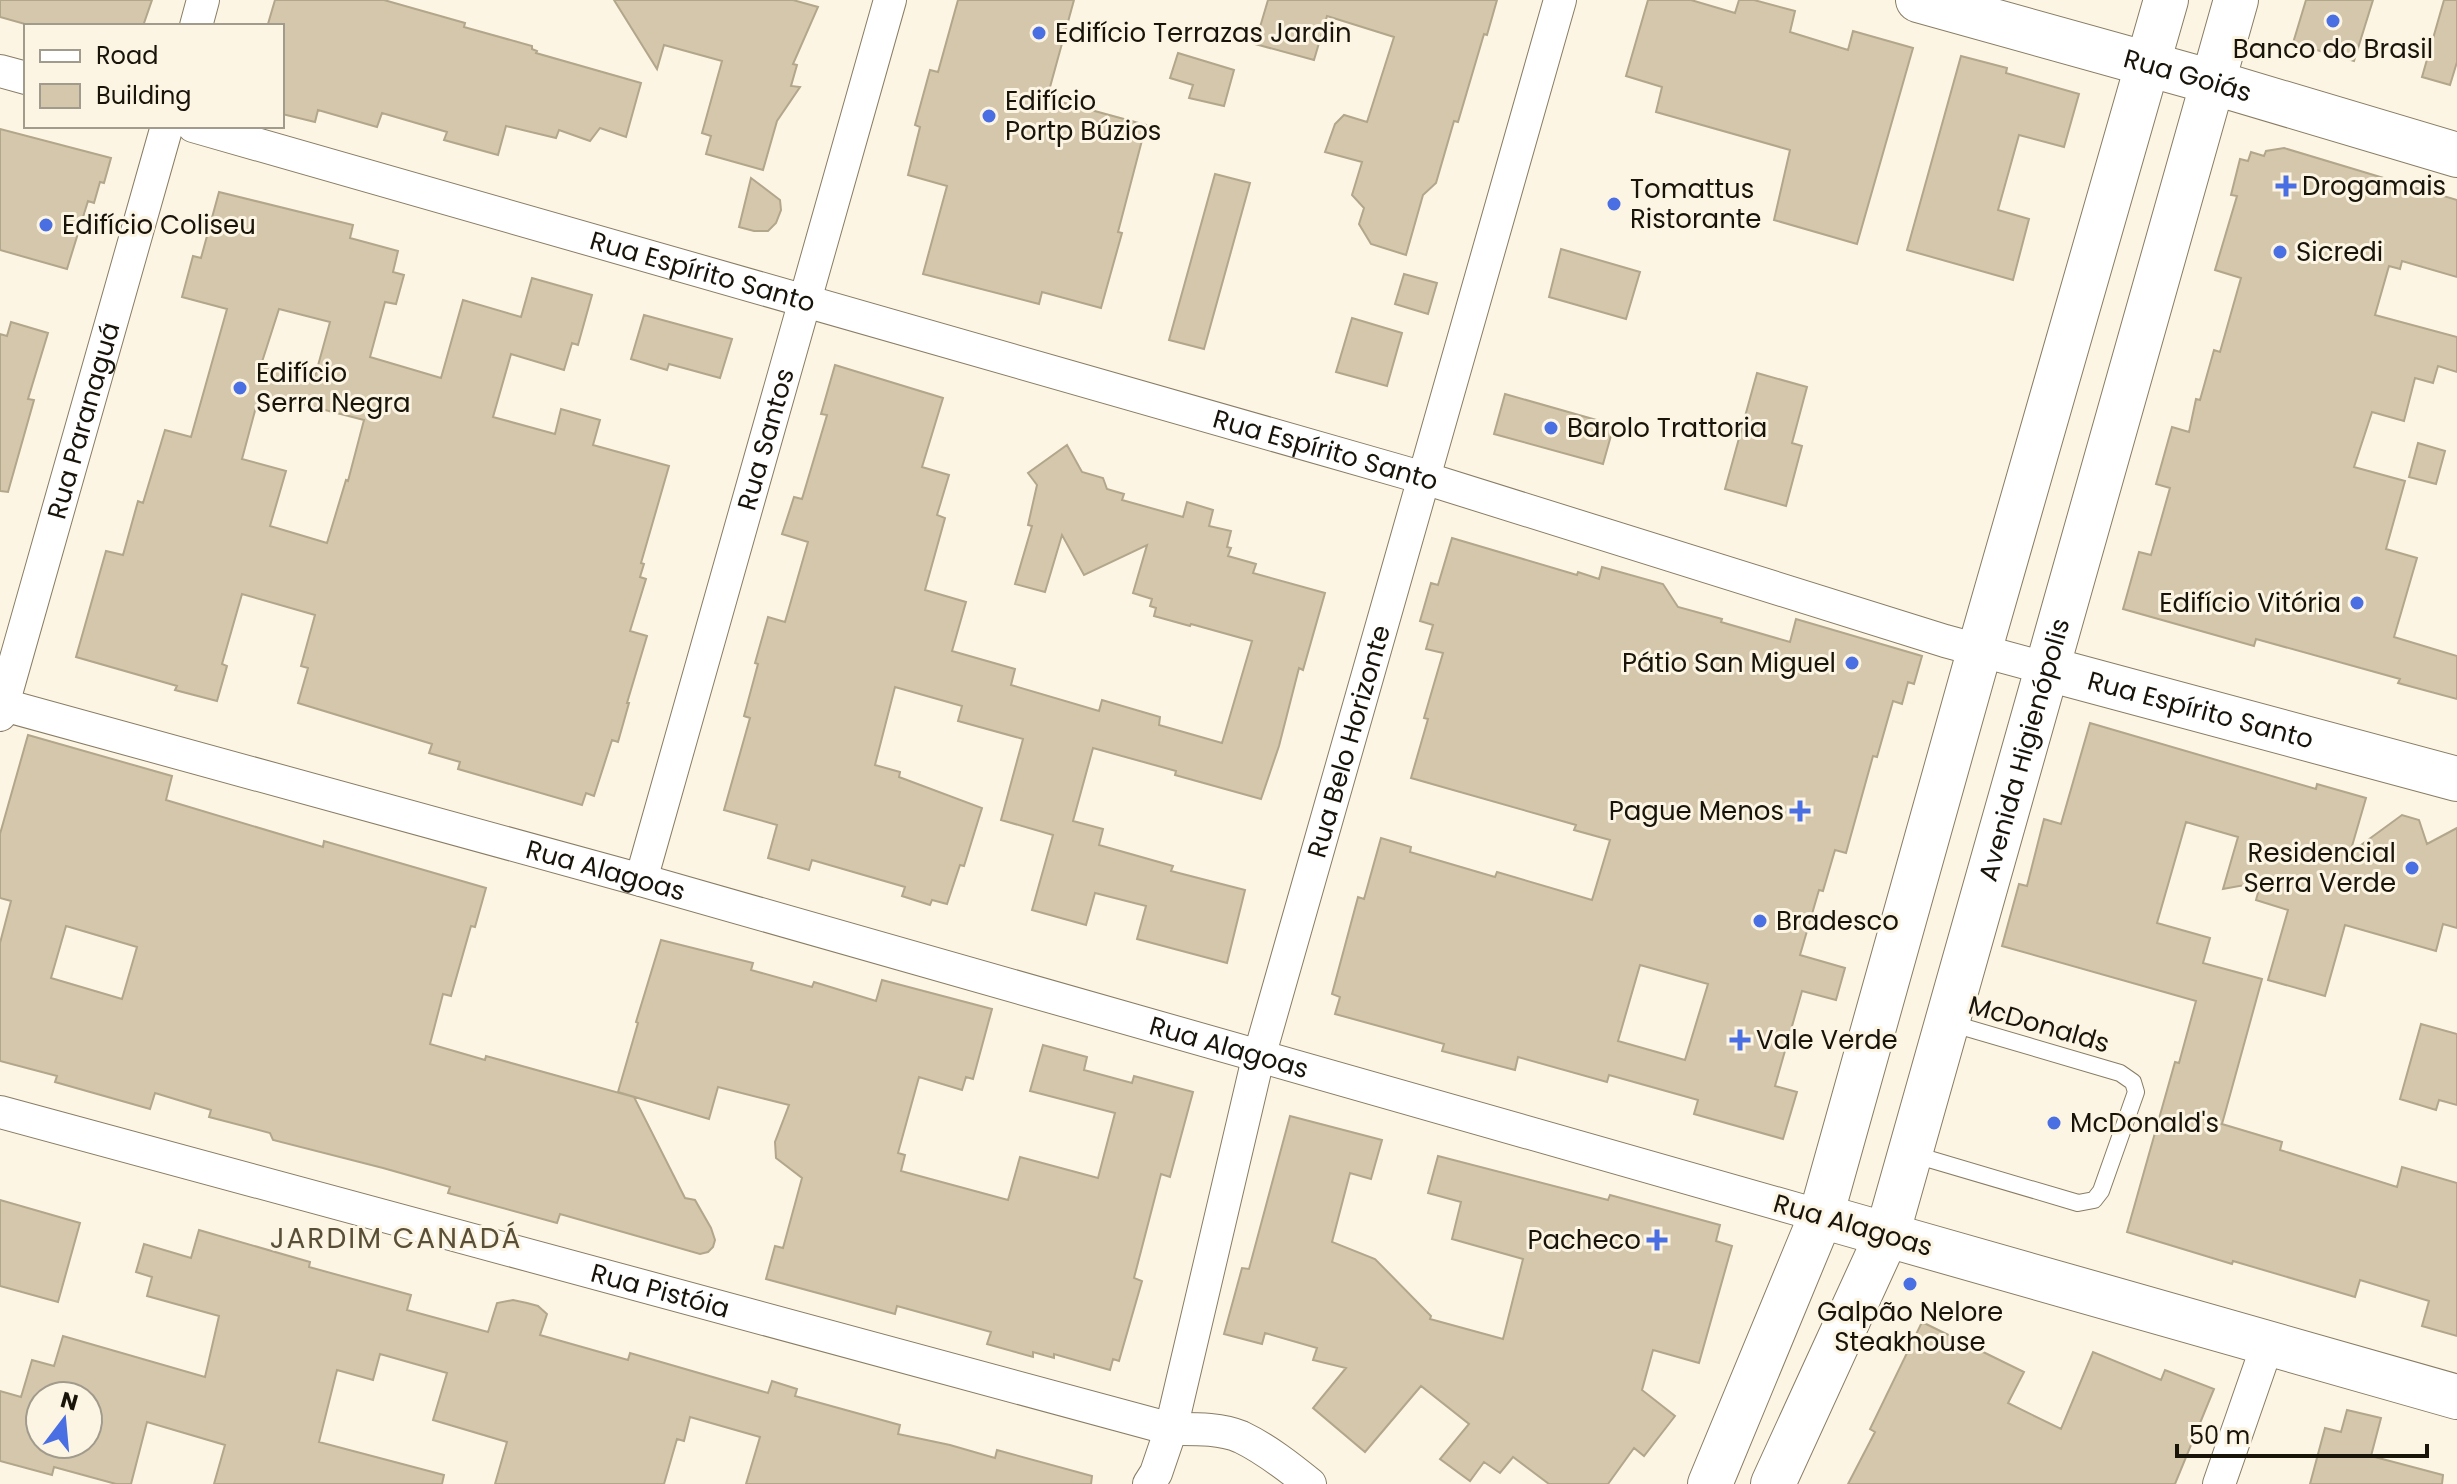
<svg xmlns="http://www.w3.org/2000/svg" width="2457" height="1484" viewBox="0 0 2457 1484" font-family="Poppins,sans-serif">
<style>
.building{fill:#d4c7ac;stroke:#b2a68b;stroke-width:2;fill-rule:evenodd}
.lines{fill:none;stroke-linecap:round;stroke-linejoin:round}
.lane-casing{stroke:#887c63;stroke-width:18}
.street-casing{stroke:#887c63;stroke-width:34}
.secondary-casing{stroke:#887c63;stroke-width:46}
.lane{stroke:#fff;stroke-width:16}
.street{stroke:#fff;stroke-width:32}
.secondary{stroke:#fff;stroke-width:44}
.poi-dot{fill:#496fe2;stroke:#fdf5e4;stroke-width:3}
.labels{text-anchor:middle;stroke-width:6;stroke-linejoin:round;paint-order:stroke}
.poi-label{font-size:26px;fill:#18140a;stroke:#fdf5e4;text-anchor:start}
.street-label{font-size:26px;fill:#18140a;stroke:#fdf5e4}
.neighbourhood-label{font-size:28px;letter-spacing:2px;fill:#594e36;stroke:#fdf5e4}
</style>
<rect width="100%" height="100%" fill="#fdf5e4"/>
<path class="building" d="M0 0H152L143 26H32L0 17Z
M275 0H384L465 23 464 27 532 46V49L537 51 536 53 641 83 626 137 600 128 590 141 559 130 556 138 506 126 498 155 444 140 447 132 382 113 377 127 318 110 315 122 282 114V26L268 24Z
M614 0H793L818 7 793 64 797 65 791 86 800 87 777 121 763 170 706 154 711 136 702 133 722 61 664 45 657 69Z
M958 0H1074L1047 98 1146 125 1118 232 1122 233 1101 308 1042 292 1039 304 923 274 947 186 908 175 920 127 915 125 930 70 938 72Z
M1268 0H1497L1487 35 1484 34 1458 122 1454 121 1436 183 1423 195 1406 255 1371 244 1359 224 1364 208 1352 195 1362 162 1325 152 1335 124 1344 115 1367 122 1394 37 1327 16 1314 60 1255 44Z
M1648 0H1691L1735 13 1739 0H1754L1795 11 1790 32 1848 50 1853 31 1913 48 1857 244 1774 220 1790 150 1656 112 1662 87 1626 76Z
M2306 0H2373L2354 61 2293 43Z
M2444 0H2457V62L2450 85 2422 77Z
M1178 53 1234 70 1224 106 1189 98 1193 85 1170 78Z
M1961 56 2007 68 2006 73 2079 94 2064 147 2019 135 1998 210 2029 219 2013 280 1907 250Z
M0 129 111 158 104 183 100 182 94 203 88 201 67 269 0 250Z
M2284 148 2457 200V277L2402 261 2400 269 2389 266 2375 315 2457 337V372L2438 366 2433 383 2415 378 2404 421 2372 412 2354 467 2405 481 2386 549 2417 558 2394 637 2457 656V699L2398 683 2400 679 2256 639 2254 646 2123 609 2139 552 2151 555 2170 488 2156 484 2172 427 2189 432 2196 399 2200 400 2214 350 2220 352 2241 278 2215 270 2237 196 2231 195 2240 159 2248 161 2251 152 2264 156 2266 151Z
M1215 174 1250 183 1204 349 1169 340Z
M751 178 780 200 781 210 776 223 768 231H754L739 227Z
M219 192 353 225 350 238 398 251 393 272 404 275 396 304 385 302 370 357 441 378 463 300 521 317 532 278 592 295 578 345 572 343 564 370 511 354 493 417 555 434 561 409 600 420 593 445 669 466 641 563 644 564 640 577 646 579 630 631 647 636 627 703H629L618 742 612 740 594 796 586 793 582 805 458 769 460 762 429 753 432 744 298 703 308 668 301 666 315 615 242 594 222 664 227 666 217 701 175 690 177 686 76 657 106 551 123 555 138 501 143 503 165 430 191 437 227 309 182 297 193 256 201 258ZM279 309 330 322 314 380 261 365ZM290 401 364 420 348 481 346 480 327 543 270 526 286 471 242 459 256 407 269 411 271 404 288 408Z
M1561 249 1640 272 1626 319 1549 297Z
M1404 274 1437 283 1428 314 1395 304Z
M644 315 732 339 720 378 669 364 667 370 631 359Z
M1352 318 1402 333 1387 386 1336 372Z
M11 322 48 333 28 399 34 400 8 492 0 491V334L7 336Z
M835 365 943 398 922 467 949 475 937 515 945 518 925 590 966 602 952 651 1015 669 1011 685 1099 711 1102 700 1160 717 1159 725 1222 743 1252 641 1191 624 1190 626 1154 616 1156 608 1150 606 1152 599 1133 593 1147 545 1084 575 1062 535 1045 592 1015 584 1032 526 1028 525 1037 485 1028 473 1067 445 1082 472 1103 478 1107 489 1124 494 1122 500 1183 517 1187 502 1213 510 1209 526 1231 531 1227 547 1231 548 1228 556 1256 564 1253 573 1325 593 1303 670 1299 668 1279 746 1261 799 1175 775 1176 771 1093 748 1073 821 1103 829 1099 845 1173 866 1171 871 1245 890 1227 963 1137 939 1146 906 1095 893 1086 925 1032 910 1053 835 1001 820 1023 739 958 721 962 706 895 687 875 765 900 772 899 777 982 808 964 866 960 865 947 904 932 900 930 905 902 896 905 887 812 860 809 870 768 858 777 825 724 810 750 718 744 716 758 664 755 663 768 617 785 622 808 542 782 534 794 497 802 499 827 415 821 414Z
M1757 373 1807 387 1792 443 1802 446 1786 506 1725 489Z
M1505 394 1614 425 1603 464 1494 434Z
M2418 443 2445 451 2436 484 2409 477Z
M1452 538 1577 575 1578 572 1599 579 1602 567 1663 584 1678 607 1722 619 1721 622 1790 642 1796 619 1922 656 1914 684 1908 682 1902 704 1893 701 1877 757 1873 756 1846 853 1835 850 1823 891 1819 890 1800 955 1845 968 1836 1000 1802 991 1775 1086 1797 1092 1783 1139 1694 1114 1698 1100 1609 1075 1607 1082 1518 1057 1515 1070 1442 1051 1444 1044 1335 1014 1340 997 1332 994 1358 897 1364 899 1381 838 1411 847 1410 852 1495 877 1497 872 1592 900 1610 840 1574 830 1576 825 1411 778 1428 719 1424 718 1443 653 1426 649 1433 625 1420 621 1431 583 1438 585ZM1640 965 1708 984 1685 1060 1618 1041Z
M2090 723 2316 789 2317 784 2366 798 2350 853 2402 815 2419 820 2427 844 2457 828V928L2443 924 2436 951 2345 925 2325 996 2268 980 2288 910 2256 900 2261 882 2223 889 2238 837 2186 822 2157 923 2210 938 2203 963 2262 979 2222 1124 2282 1142 2280 1150 2397 1187 2402 1167 2457 1183V1336L2422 1326 2429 1301 2360 1280 2355 1297 2233 1261 2232 1264 2127 1232 2175 1062 2179 1063 2196 1001 2002 946 2019 884 2027 886 2044 819 2061 824Z
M28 735 172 776 166 800 323 847 324 841 486 888 475 927 471 926 451 996 443 994 430 1044 485 1060 486 1056 634 1097 685 1198 695 1200 711 1228 715 1240 713 1247 708 1252 700 1254 560 1214 557 1223 448 1193 450 1187 383 1168 273 1140 270 1133 209 1117 211 1110 155 1093 150 1109 55 1082 57 1076 0 1061V943L11 901 0 898V834ZM66 926 137 947 122 999 51 978Z
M661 940 753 963 751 970 812 987 814 982 876 1001 882 980 992 1009 973 1079 966 1077 962 1090 919 1077 898 1153 905 1155 901 1171 1008 1200 1020 1157 1098 1178 1115 1113 1030 1091 1043 1045 1087 1057 1084 1070 1132 1083 1134 1076 1193 1092 1170 1177 1161 1174 1134 1278 1142 1281 1119 1361 1113 1359 1110 1370 1054 1354V1358L1033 1352V1357L987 1344 991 1332 897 1306 895 1314 766 1279 775 1246 783 1248 802 1178 776 1158 775 1142 789 1105 718 1087 709 1119 618 1092 638 1023 636 1022Z
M2421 1024 2457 1034V1105L2439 1100 2436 1110 2400 1099Z
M1290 1116 1382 1140 1371 1179 1350 1173 1332 1242 1375 1259 1431 1316 1430 1319 1503 1339 1523 1259 1452 1239 1461 1202 1428 1193 1438 1156 1608 1200 1610 1195 1720 1225 1716 1241 1732 1246 1699 1363 1653 1350 1642 1390 1675 1416 1644 1456 1634 1448 1608 1484H1549L1513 1457 1500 1473 1484 1462 1470 1481 1440 1459 1469 1424 1421 1386 1365 1452 1313 1408 1346 1368 1313 1360 1317 1348 1265 1333 1262 1344 1224 1334 1242 1268 1249 1269Z
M0 1200 80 1223 58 1302 0 1286Z
M199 1230 310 1262 309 1267 411 1295 407 1310 488 1332 497 1303 513 1300 527 1303 538 1306 547 1314 540 1335 628 1360 630 1353 768 1393 772 1381 797 1389 795 1396 900 1425 898 1434 950 1445 995 1458 997 1450 1092 1476 1091 1484H746L760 1437 690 1417 684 1441 677 1439 664 1484H495L507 1442 433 1420 447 1373 380 1354 373 1380 337 1370 319 1442 444 1475 442 1484H214L225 1445 147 1422 131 1484H116L54 1467 52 1475 0 1461V1391L21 1397 32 1360 54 1366 63 1336 205 1377 219 1316 147 1296 152 1277 136 1272 144 1244 191 1258ZM40 1396H88V1444H40Z
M1922 1322 2024 1372 2008 1403 2061 1429 2093 1352 2161 1380 2165 1370 2214 1389 2175 1484H1848L1875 1432 1870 1429Z
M2347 1410 2381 1418 2371 1456 2443 1475 2442 1484H2310L2325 1428 2341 1432Z"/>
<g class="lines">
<g class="lane-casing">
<path id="lane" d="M1912 1154 2078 1203 2094 1200 2101 1191 2136 1092 2133 1082 2120 1073 1950 1023"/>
</g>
<g class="street-casing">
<g id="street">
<path d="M196 26 203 0"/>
<path d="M0 71 26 78"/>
<path id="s1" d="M193 126 1424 478 1945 641 2048 669"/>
<path id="s2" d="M0 704 641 880 1821 1216"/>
<path id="s3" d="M0 715 167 126"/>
<path id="s4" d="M641 880 890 0"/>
<path id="s5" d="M0 1112 1171 1429C1194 1429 1220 1428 1241 1437 1266 1449 1289 1467 1310 1484"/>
<path id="s6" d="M1149 1484 1156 1473 1171 1429 1255 1071 1560 0"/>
<path d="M2219 1484 2268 1343"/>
</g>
</g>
<g class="secondary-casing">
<g id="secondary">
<path id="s7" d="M1918 0 2212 82 2457 155"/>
<path id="s8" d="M2048 669 2457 779"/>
<path d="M1821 1216 2457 1397"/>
<path d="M1710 1484 1821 1216 1979 652 2166 0"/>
<path id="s9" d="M1773 1484 1887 1235 2236 0"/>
</g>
</g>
<use href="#lane" class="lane"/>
<use href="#street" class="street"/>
<use href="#secondary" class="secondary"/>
</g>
<g class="poi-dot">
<circle cx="2333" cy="21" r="8"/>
<circle cx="1039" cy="33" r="8"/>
<circle cx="989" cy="116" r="8"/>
<path d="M2282 174h8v8h8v8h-8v8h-8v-8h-8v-8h8z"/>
<circle cx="1614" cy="204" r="8"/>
<circle cx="46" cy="225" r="8"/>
<circle cx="2280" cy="252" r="8"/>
<circle cx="240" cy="388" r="8"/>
<circle cx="1551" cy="428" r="8"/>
<circle cx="2357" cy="603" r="8"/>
<circle cx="1852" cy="663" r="8"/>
<path d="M1796 799h8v8h8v8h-8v8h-8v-8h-8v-8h8z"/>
<circle cx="2412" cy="868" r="8"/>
<circle cx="1760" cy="921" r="8"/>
<path d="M1736 1028h8v8h8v8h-8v8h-8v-8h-8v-8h8z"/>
<circle cx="2054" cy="1123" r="8"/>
<path d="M1653 1228h8v8h8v8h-8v8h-8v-8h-8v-8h8z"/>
<circle cx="1910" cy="1284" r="8"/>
</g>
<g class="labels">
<g class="poi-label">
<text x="1055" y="42">Edifício Terrazas Jardin</text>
<text x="2333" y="58" text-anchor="middle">Banco do Brasil</text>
<text x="1005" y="110">Edifício<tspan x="1005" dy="30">Portp Búzios</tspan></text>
<text x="2302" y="195">Drogamais</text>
<text x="1630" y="198">Tomattus<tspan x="1630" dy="30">Ristorante</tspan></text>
<text x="62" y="234">Edifício Coliseu</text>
<text x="2296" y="261">Sicredi</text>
<text x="256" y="382">Edifício<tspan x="256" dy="30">Serra Negra</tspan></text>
<text x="1567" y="437">Barolo Trattoria</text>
<text x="2341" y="612" text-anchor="end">Edifício Vitória</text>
<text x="1836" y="672" text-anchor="end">Pátio San Miguel</text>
<text x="1784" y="820" text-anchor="end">Pague Menos</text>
<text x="2396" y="862" text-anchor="end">Residencial<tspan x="2396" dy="30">Serra Verde</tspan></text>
<text x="1776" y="930">Bradesco</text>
<text x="1756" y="1049">Vale Verde</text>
<text x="2070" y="1132">McDonald's</text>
<text x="1641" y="1249" text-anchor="end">Pacheco</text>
<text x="1910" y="1321" text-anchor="middle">Galpão Nelore<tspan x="1910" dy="30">Steakhouse</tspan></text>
</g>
<g class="street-label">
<text dy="9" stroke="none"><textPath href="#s7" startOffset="280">Rua Goiás</textPath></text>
<text dy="9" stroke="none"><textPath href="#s1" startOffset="530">Rua Espírito Santo</textPath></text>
<text dy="9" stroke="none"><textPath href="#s3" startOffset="306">Rua Paranaguá</textPath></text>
<text dy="9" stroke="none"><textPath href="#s4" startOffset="458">Rua Santos</textPath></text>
<text dy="9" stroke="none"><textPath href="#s1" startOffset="1178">Rua Espírito Santo</textPath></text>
<text dy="9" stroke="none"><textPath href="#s8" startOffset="158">Rua Espírito Santo</textPath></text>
<text dy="9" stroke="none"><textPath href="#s6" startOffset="770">Rua Belo Horizonte</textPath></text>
<text dy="9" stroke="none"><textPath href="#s9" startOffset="778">Avenida Higienópolis</textPath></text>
<text dy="9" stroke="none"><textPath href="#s2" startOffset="628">Rua Alagoas</textPath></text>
<text transform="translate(2039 1024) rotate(16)" y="9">McDonalds</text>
<text dy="9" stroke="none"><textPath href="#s2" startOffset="1276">Rua Alagoas</textPath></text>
<text transform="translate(1853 1225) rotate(16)" y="9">Rua Alagoas</text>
<text dy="9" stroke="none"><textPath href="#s5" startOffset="684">Rua Pistóia</textPath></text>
</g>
<g class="neighbourhood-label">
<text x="396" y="1248">JARDIM CANADÁ</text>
</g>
</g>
<rect x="24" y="24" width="260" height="104" fill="#fdf5e4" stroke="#a19b8d" stroke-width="2"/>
<rect x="40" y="50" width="40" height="12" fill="#ffffff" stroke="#a19b8d" stroke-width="2"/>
<text x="96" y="64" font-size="24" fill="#18140a">Road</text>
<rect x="40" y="84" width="40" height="24" fill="#d4c7ac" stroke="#a19b8d" stroke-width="2"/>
<text x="96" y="104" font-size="24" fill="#18140a">Building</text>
<g transform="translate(64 1420) rotate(16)"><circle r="38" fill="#fdf5e4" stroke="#a19b8d" stroke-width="2"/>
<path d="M0-6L14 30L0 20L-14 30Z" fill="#496fe2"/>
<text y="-12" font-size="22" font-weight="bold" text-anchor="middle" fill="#18140a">N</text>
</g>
<path d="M2177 1444v12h250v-12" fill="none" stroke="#18140a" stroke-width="4"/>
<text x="2189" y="1444" font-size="24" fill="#18140a" stroke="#fdf5e4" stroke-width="6" paint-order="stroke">50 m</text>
</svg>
